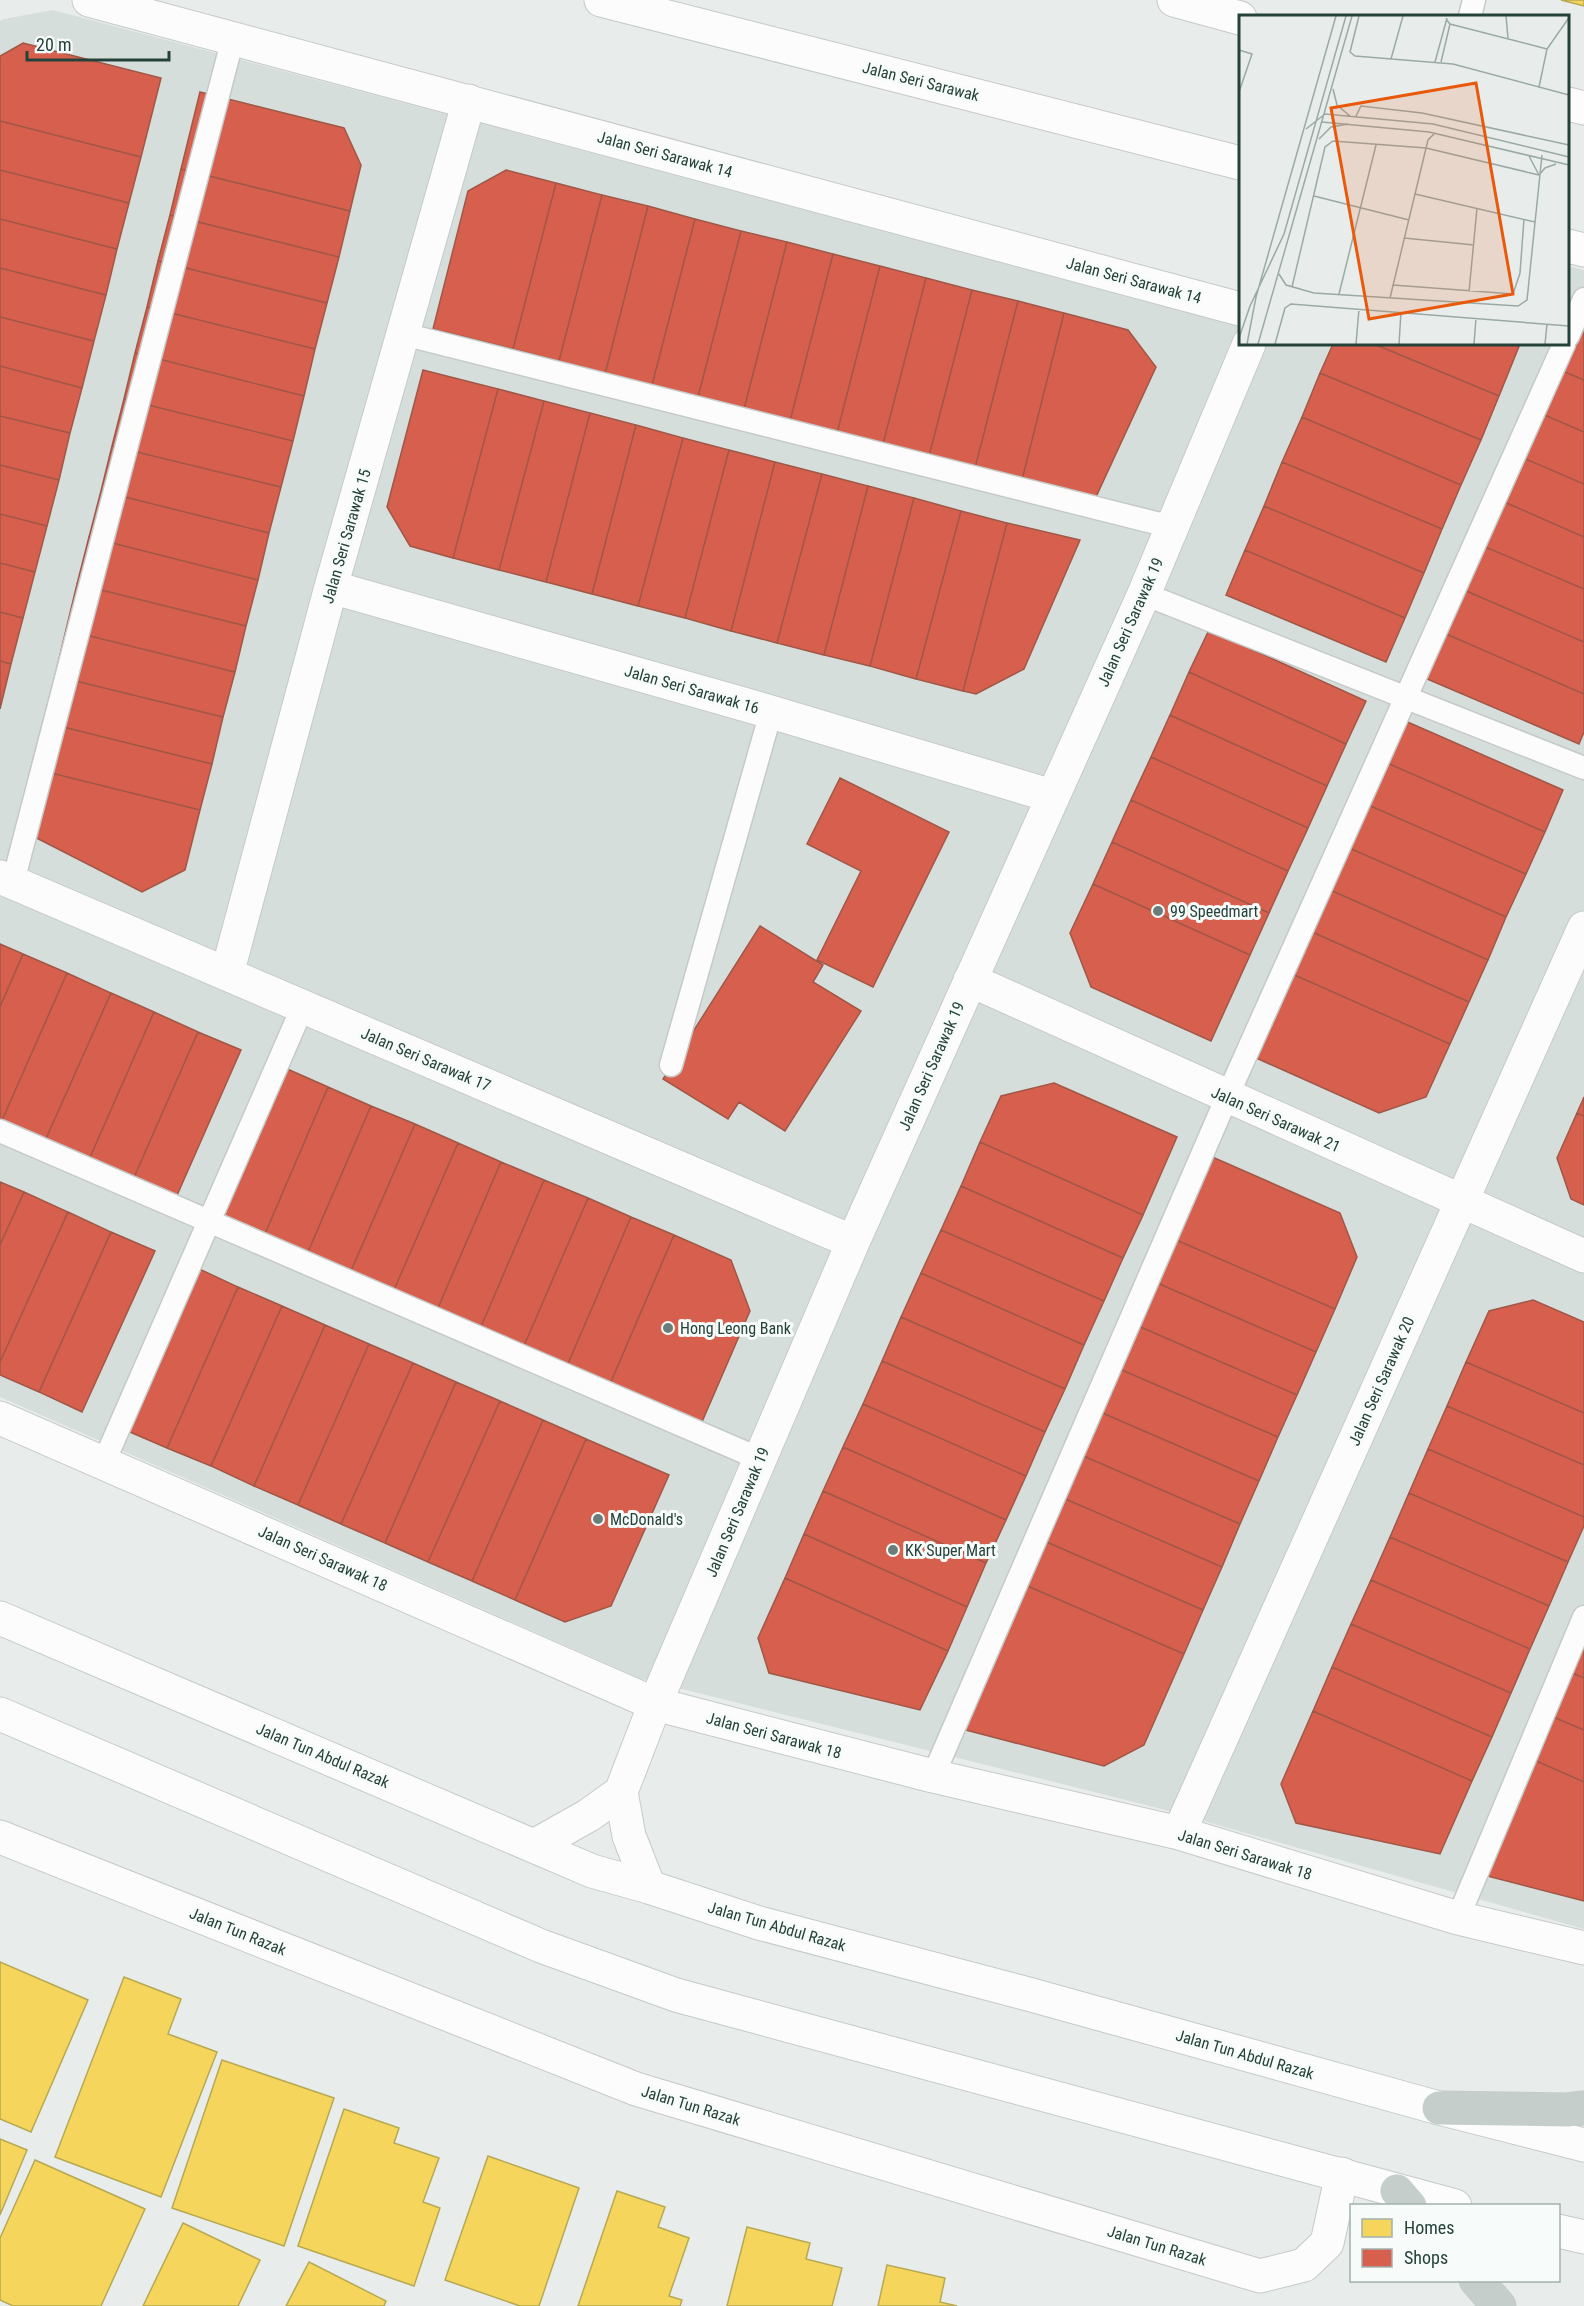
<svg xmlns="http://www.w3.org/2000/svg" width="1584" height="2306" viewBox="0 0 1584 2306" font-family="'Roboto Condensed',sans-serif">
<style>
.built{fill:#d6dedb}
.homes{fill:#f6d55c;stroke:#b7a952;stroke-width:1.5}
.shops{fill:#d6604d;stroke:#a15747;stroke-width:1.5}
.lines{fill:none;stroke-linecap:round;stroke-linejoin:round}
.service-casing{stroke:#c5cac8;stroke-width:25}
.minor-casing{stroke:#c5cac8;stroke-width:35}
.secondary-casing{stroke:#c3cbc8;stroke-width:35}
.trunk-casing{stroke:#c3ccc9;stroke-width:35}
.service{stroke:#fcfcfc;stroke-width:22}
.minor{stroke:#fcfcfc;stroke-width:33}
.secondary{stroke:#fcfcfc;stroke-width:33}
.trunk{stroke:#c6cecc;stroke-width:33}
.poi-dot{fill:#697e78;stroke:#f7fbf9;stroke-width:2}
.labels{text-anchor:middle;stroke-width:6;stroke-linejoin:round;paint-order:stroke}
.street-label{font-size:16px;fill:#24423a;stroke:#f7fbf9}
.poi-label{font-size:16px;fill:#24423a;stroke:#f7fbf9;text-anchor:start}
.inset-road{fill:none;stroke:#9aa9a4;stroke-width:1.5}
.view{fill:#e8590c;fill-opacity:0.15;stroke:#e8590c;stroke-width:3}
.inset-edge{fill:none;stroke:#24423a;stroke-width:3}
</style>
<rect width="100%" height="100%" fill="#e8edeb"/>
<path class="built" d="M53 10 1240 325V344H1568V266L1584 270V1929L1154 1807 642 1679 0 1397V21L4 19Z"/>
<path class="homes" d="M1561 0H1584V6Z
M0 1962 88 2000 31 2132 0 2119Z
M124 1977 181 1999 168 2034 217 2052 161 2197 55 2157Z
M222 2060 334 2098 284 2246 172 2208Z
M344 2109 399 2128 394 2143 439 2158 423 2202 440 2208 414 2286 298 2246Z
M0 2139 27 2150 0 2215Z
M488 2156 579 2188 539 2306H520L445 2280Z
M35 2160 145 2209 101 2306H13L0 2300V2238Z
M617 2191 665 2207 658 2227 689 2238 669 2296 682 2300 680 2306H578Z
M183 2223 260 2260 238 2306H143Z
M747 2227 810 2243 806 2259 842 2268 832 2306H727Z
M309 2262 386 2301 384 2306H286Z
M887 2265 945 2278 940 2302 957 2306H878Z"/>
<path class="shops" d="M23 43 161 78 141 157 0 121V56Z
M200 92 344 128 361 165 350 211 181 169Z
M0 121 141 157 129 203 0 170Z
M181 169 350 211 339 257 170 215Z
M0 170 129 203 117 249 0 219Z
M506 170 556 183 513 349 433 329 468 191Z
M556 183 602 195 559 361 513 349Z
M602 195 648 206 605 374 559 361Z
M648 206 695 219 652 385 605 374Z
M170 215 339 257 327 303 158 261Z
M0 219 117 249 106 295 0 268Z
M695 219 741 231 698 397 652 385Z
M741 231 787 242 744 409 698 397Z
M787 242 833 254 790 421 744 409Z
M833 254 880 266 837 433 790 421Z
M158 261 327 303 315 349 147 307Z
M880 266 926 278 883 444 837 433Z
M0 268 106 295 94 341 0 317Z
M926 278 972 290 929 456 883 444Z
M972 290 1018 301 975 468 929 456Z
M1018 301 1064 313 1022 480 975 468Z
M147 307 315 349 304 396 135 353Z
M1584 312V380L1560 370Z
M1064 313 1128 330 1156 367 1095 499 1022 480Z
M0 317 94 341 82 388 0 366Z
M1333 344H1374L1499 396 1481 440 1320 373Z
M1374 344H1520L1499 396Z
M135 353 304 396 293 441 124 399Z
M0 366 82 388 70 433 0 416Z
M423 370 498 389 453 558 410 546 387 507Z
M1560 370 1584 380V432L1540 413Z
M1320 373 1481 440 1461 485 1302 417Z
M498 389 544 401 499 570 453 558Z
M124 399 293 441 281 487 112 446Z
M544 401 590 413 546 582 499 570Z
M590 413 636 425 592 594 546 582Z
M1540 413 1584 432V484L1521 457Z
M0 416 70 433 59 480 0 465Z
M1302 417 1461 485 1442 529 1282 462Z
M636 425 683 438 638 606 592 594Z
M683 438 729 450 685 618 638 606Z
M112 446 281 487 269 533 101 491Z
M729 450 775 462 731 631 685 618Z
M1521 457 1584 484V537L1502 501Z
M775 462 822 474 777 643 731 631Z
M1282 462 1442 529 1424 573 1264 506Z
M0 465 59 480 47 526 0 514Z
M822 474 868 486 824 655 777 643Z
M868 486 914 498 870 666 824 655Z
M101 491 269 533 258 580 89 537Z
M914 498 961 511 916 679 870 666Z
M1502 501 1584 537V589L1483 546Z
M1264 506 1424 573 1405 618 1245 550Z
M961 511 1007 523 963 691 916 679Z
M0 514 47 526 35 572 0 563Z
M1007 523 1080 540 1024 669 976 694 963 691Z
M89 537 258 580 246 626 77 584Z
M1483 546 1584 589V642L1464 590Z
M1245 550 1405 618 1386 662 1226 595Z
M0 563 35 572 23 618 0 612Z
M77 584 246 626 235 672 66 630Z
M1464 590 1584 642V694L1444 633Z
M0 612 23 618 11 664 0 661Z
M66 630 235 672 223 717 55 676Z
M1209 630 1366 701 1346 744 1189 672Z
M1444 633 1584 694V732L1579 744 1425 678Z
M0 661 11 664 0 709Z
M1189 672 1346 744 1327 786 1170 715Z
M55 676 223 717 212 764 43 722Z
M1170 715 1327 786 1308 828 1151 757Z
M1403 720 1563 790 1545 832 1385 762Z
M43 722 212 764 200 810 31 768Z
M1151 757 1308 828 1288 871 1131 800Z
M1385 762 1545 832 1526 874 1366 804Z
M31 768 200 810 185 870 142 892 17 828Z
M840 778 949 832 873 987 817 960 861 871 807 844Z
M1131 800 1288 871 1269 913 1112 842Z
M1366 804 1526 874 1506 917 1347 847Z
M1112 842 1269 913 1250 955 1093 884Z
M1347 847 1506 917 1488 960 1328 889Z
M1093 884 1250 955 1211 1041 1091 987 1070 933Z
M1328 889 1488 960 1469 1002 1310 931Z
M760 926 823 965 813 982 861 1011 785 1131 739 1102 728 1119 663 1079Z
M1310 931 1469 1002 1450 1044 1290 973Z
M0 944 23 954 0 1007Z
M23 954 67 973 0 1125V1007Z
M67 973 111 993 40 1152 0 1125Z
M1290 973 1450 1044 1426 1097 1379 1113 1254 1057Z
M111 993 154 1012 84 1171 40 1152Z
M154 1012 198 1032 128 1191 84 1171Z
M198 1032 241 1050 171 1209 128 1191Z
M285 1068 328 1087 258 1250 214 1232Z
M1054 1083 1177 1137 1143 1215 980 1142 1001 1096Z
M328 1087 371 1106 301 1268 258 1250Z
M1584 1097V1116L1577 1113Z
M371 1106 415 1124 344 1287 301 1268Z
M1577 1113 1584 1116V1205L1571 1199 1557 1158Z
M415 1124 458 1143 387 1306 344 1287Z
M980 1142 1143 1215 1123 1258 961 1186Z
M458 1143 501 1162 431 1324 387 1306Z
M1210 1156 1340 1213 1357 1257 1335 1309 1174 1239Z
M501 1162 544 1180 474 1343 431 1324Z
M544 1180 588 1198 517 1362 474 1343Z
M0 1182 24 1192 0 1245Z
M961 1186 1123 1258 1104 1301 941 1230Z
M24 1192 68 1212 0 1362V1245Z
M588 1198 631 1217 561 1380 517 1362Z
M68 1212 111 1232 39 1392 0 1375V1362Z
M631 1217 674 1235 604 1398 561 1380Z
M941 1230 1104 1301 1084 1345 921 1273Z
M111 1232 155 1251 82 1412 39 1392Z
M674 1235 731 1260 750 1311 695 1438 604 1398Z
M1174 1239 1335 1309 1316 1352 1155 1282Z
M195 1267 238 1287 167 1448 123 1429Z
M921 1273 1084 1345 1065 1389 901 1317Z
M1155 1282 1316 1352 1297 1395 1136 1325Z
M238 1287 282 1306 211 1466 167 1448Z
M1533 1300 1584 1322V1413L1466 1362 1489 1311Z
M282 1306 325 1325 254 1486 211 1466Z
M901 1317 1065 1389 1045 1432 882 1361Z
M325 1325 369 1344 298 1505 254 1486Z
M1136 1325 1297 1395 1278 1437 1117 1368Z
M369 1344 413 1363 341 1524 298 1505Z
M882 1361 1045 1432 1026 1476 863 1404Z
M1466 1362 1584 1413V1465L1447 1406Z
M413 1363 456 1382 385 1543 341 1524Z
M1117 1368 1278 1437 1259 1481 1098 1411Z
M456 1382 500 1401 428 1562 385 1543Z
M500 1401 543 1420 472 1581 428 1562Z
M863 1404 1026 1476 1006 1520 843 1447Z
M1447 1406 1584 1465V1517L1428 1449Z
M1098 1411 1259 1481 1240 1524 1079 1454Z
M543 1420 586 1439 515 1600 472 1581Z
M586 1439 669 1475 611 1606 565 1622 515 1600Z
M843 1447 1006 1520 986 1563 823 1491Z
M1428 1449 1584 1517V1526L1568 1562 1409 1493Z
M1079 1454 1240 1524 1222 1567 1061 1497Z
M823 1491 986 1563 967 1607 804 1534Z
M1409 1493 1568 1562 1549 1606 1390 1537Z
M1061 1497 1222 1567 1203 1610 1042 1540Z
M804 1534 967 1607 948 1651 785 1578Z
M1390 1537 1549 1606 1530 1649 1371 1580Z
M1042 1540 1203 1610 1184 1654 1023 1584Z
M785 1578 948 1651 920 1710 769 1673 758 1638Z
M1371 1580 1530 1649 1511 1693 1351 1624Z
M1023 1584 1184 1654 1144 1745 1104 1766 958 1728Z
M1351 1624 1511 1693 1492 1737 1332 1667Z
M1584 1626V1678L1563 1669Z
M1332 1667 1492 1737 1472 1781 1313 1711Z
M1563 1669 1584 1678V1730L1544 1713Z
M1313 1711 1472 1781 1440 1854 1296 1823 1281 1784Z
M1544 1713 1584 1730V1782L1525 1756Z
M1525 1756 1584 1782V1901L1472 1872Z"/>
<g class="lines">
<g class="service-casing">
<path id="service" d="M1470 16 1474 0
M403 334 1172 527
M1568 336 1584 299
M1144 594 1584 768
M13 882 233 38
M671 1065 771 712
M0 1131 760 1459
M104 1462 303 1006
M933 1776 1227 1097 1564 344
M1458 1918 1584 1617"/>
</g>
<g class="minor-casing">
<path id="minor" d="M89 0 1240 309
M601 0 1240 163
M1174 0 1240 18
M1568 104 1584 108
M1568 246 1584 250
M331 587 771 712 1052 796
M0 877 853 1242
M227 974 331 587 469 101
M970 980 1584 1256
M0 1418 655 1704 933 1776 1179 1833 1458 1918 1584 1948
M1179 1833 1584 928
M0 1837 636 2089 1260 2276 1304 2265 1327 2243 1342 2174
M534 1846 589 1815 621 1792
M649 1887 629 1836 621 1792 655 1704 853 1242 1144 594 1249 344"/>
</g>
<g class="secondary-casing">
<path id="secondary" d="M0 1618 592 1871 649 1887 759 1923 1028 1994 1439 2108 1584 2145
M0 1714 541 1946 676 1995 1455 2206
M1558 2231 1584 2237"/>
</g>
<g class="trunk-casing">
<path id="trunk" d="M1439 2108 1567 2110 1584 2108
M1397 2191 1410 2206
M1476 2280 1499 2306"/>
</g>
<use href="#service" class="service"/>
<use href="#minor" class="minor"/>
<use href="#secondary" class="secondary"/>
<use href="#trunk" class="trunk"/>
</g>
<g class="poi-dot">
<circle cx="1158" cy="911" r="6"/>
<circle cx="668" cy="1328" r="6"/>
<circle cx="598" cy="1519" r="6"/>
<circle cx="893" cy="1550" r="6"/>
</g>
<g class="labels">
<g class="street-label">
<text transform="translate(921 81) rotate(14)" y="6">Jalan Seri Sarawak</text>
<text transform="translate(665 154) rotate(15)" y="6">Jalan Seri Sarawak 14</text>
<text transform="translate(1134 280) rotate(15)" y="6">Jalan Seri Sarawak 14</text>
<text transform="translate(346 536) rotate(-74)" y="6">Jalan Seri Sarawak 15</text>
<text transform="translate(1130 622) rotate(-66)" y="6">Jalan Seri Sarawak 19</text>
<text transform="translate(692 689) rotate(16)" y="6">Jalan Seri Sarawak 16</text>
<text transform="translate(426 1059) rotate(23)" y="6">Jalan Seri Sarawak 17</text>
<text transform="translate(931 1066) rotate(-66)" y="6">Jalan Seri Sarawak 19</text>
<text transform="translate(1276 1119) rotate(24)" y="6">Jalan Seri Sarawak 21</text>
<text transform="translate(1381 1381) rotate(-66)" y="6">Jalan Seri Sarawak 20</text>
<text transform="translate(737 1512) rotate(-67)" y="6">Jalan Seri Sarawak 19</text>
<text transform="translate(323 1558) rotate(24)" y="6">Jalan Seri Sarawak 18</text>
<text transform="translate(774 1735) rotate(15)" y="6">Jalan Seri Sarawak 18</text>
<text transform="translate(323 1755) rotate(23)" y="6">Jalan Tun Abdul Razak</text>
<text transform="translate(1245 1854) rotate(17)" y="6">Jalan Seri Sarawak 18</text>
<text transform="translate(777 1926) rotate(16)" y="6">Jalan Tun Abdul Razak</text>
<text transform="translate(238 1931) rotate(22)" y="6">Jalan Tun Razak</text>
<text transform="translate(1245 2054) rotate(16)" y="6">Jalan Tun Abdul Razak</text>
<text transform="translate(691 2105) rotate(17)" y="6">Jalan Tun Razak</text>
<text transform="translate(1157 2245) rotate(17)" y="6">Jalan Tun Razak</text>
</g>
<g class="poi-label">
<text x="1170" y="917">99 Speedmart</text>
<text x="680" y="1334">Hong Leong Bank</text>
<text x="610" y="1525">McDonald's</text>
<text x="905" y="1556">KK Super Mart</text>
</g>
</g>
<g transform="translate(1239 15)">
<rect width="330" height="330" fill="#e8edeb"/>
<path class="inset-road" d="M120 1 111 37 116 41 214 49 330 80M267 1 269 23M207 4 211 9 308 34M0 35 13 39 0 77M152 44 164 1M196 47 208 3M202 47 211 9M300 72 308 34 329 4M94 74 98 90 111 101M86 99 194 109 330 142M117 101 122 91 183 98 330 130M83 107 190 117 330 150M67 114 86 99M80 124 92 112 109 109M290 141 300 160M300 160 306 153 317 149M176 179 296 207M75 181 170 205M165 223 235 230M40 259 47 270 75 278 279 291 288 285 303 140M154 270 274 279 281 258 285 204M53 272 86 132 94 126 187 133 300 160M230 277 238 193M100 279 137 130M151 283 189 125 196 118M0 323 11 291 45 219 107 1M8 329 17 282 97 1M19 329 113 1M36 329 46 293 52 289 330 311M117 329 120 294M160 329 162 297M235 329 237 303M306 329 308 309"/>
<path class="view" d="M237 68 274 279 130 304 92 93Z"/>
<rect width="330" height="330" class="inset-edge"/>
</g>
<rect x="1350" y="2204" width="210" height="78" fill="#f7fbf9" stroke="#a3b1ad" stroke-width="1.5"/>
<rect x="1362" y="2219" width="30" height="18" fill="#f6d55c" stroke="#a3b1ad" stroke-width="1.5"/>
<text x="1404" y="2234" font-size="18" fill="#24423a">Homes</text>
<rect x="1362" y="2249" width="30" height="18" fill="#d6604d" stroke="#a3b1ad" stroke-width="1.5"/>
<text x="1404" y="2264" font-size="18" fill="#24423a">Shops</text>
<path d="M27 51v9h142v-9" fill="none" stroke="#24423a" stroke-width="3"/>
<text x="36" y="51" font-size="18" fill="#24423a" stroke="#f7fbf9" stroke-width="4.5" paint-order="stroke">20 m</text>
</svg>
